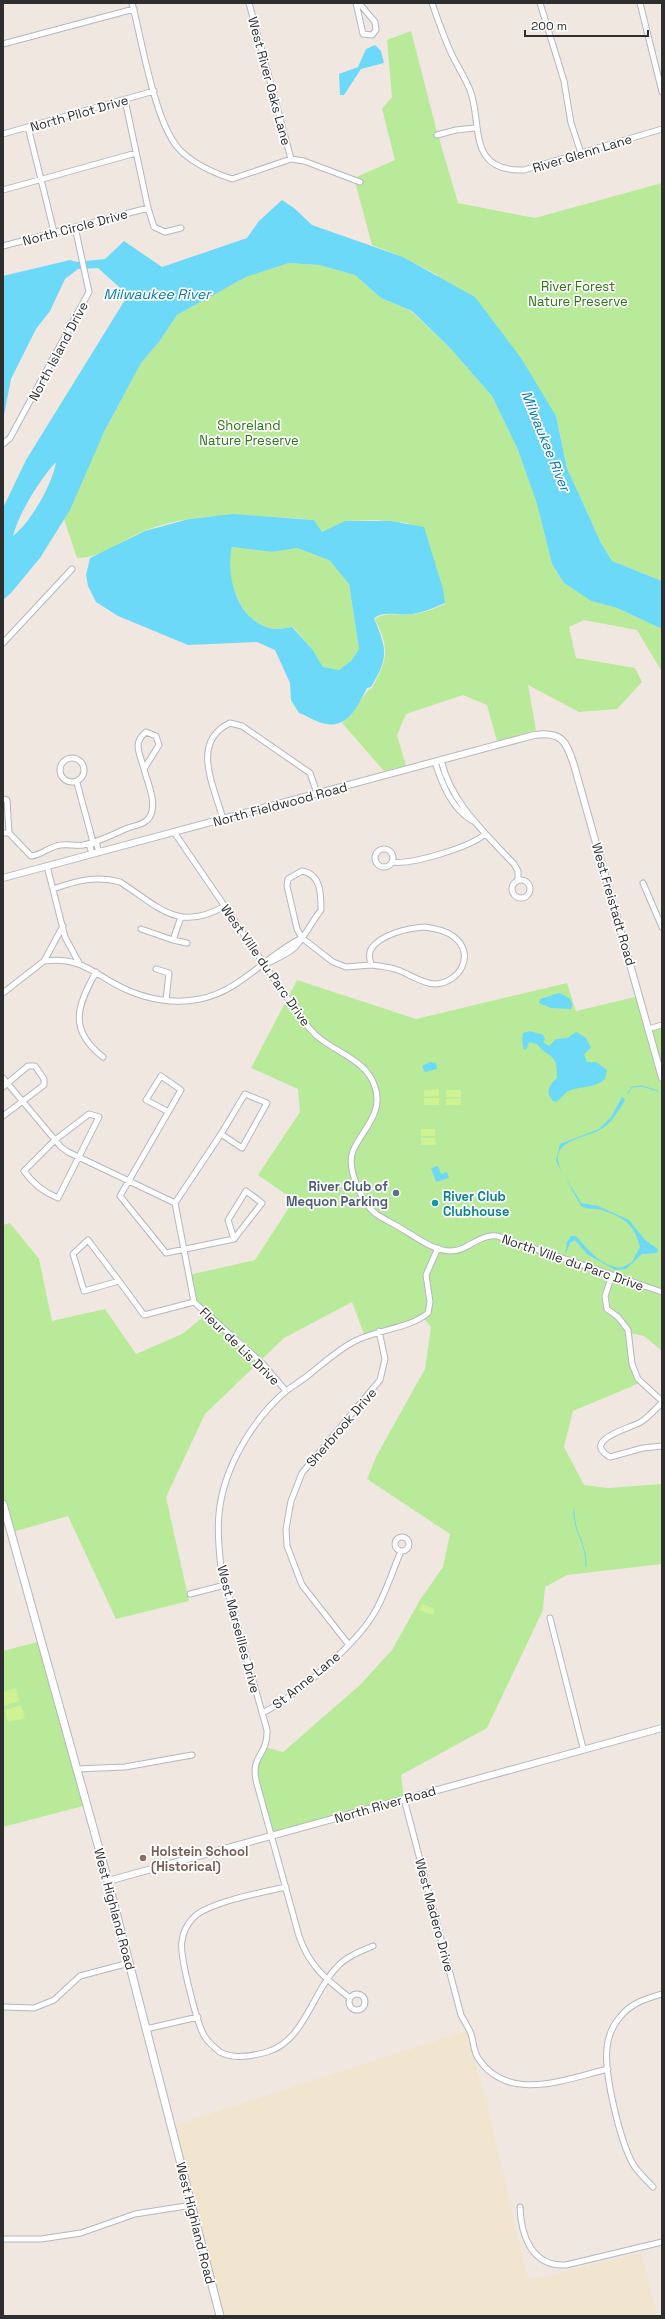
<svg xmlns="http://www.w3.org/2000/svg" width="665" height="2319" viewBox="0 0 665 2319" font-family="'Space Grotesk',sans-serif">
<style>
.education{fill:#f2e5cf}
.green{fill:#b8ea99}
.pitch{fill:#cef294}
.water{fill:#6cd9f8;fill-rule:evenodd}
.lines{fill:none;stroke-linecap:round;stroke-linejoin:round}
.stream{stroke:#6cd9f8;stroke-width:1}
.minor-casing{stroke:#b4b7c2;stroke-width:7}
.tertiary-casing{stroke:#b4b7c2;stroke-width:8}
.secondary-casing{stroke:#b4b7c2;stroke-width:9}
.minor{stroke:#fff;stroke-width:5}
.tertiary{stroke:#fff;stroke-width:6}
.secondary{stroke:#fff;stroke-width:7}
.service-dot{fill:#5c6f8a;stroke:#fff;stroke-width:1.5}
.culture-dot{fill:#0f9aa8;stroke:#fff;stroke-width:1.5}
.education-dot{fill:#8d6e63;stroke:#fff;stroke-width:1.5}
.labels{text-anchor:middle;stroke-width:3.5;stroke-linejoin:round;paint-order:stroke}
.street-label{font-size:13px;fill:#2e2e2e;stroke:#fff}
.park-label{font-size:13px;fill:#2c7415;stroke:#fff}
.service-label{font-size:13px;font-weight:bold;fill:#4e5e75;stroke:#fff;text-anchor:end}
.culture-label{font-size:13px;font-weight:bold;fill:#0d838f;stroke:#fff;text-anchor:start}
.education-label{font-size:13px;font-weight:bold;fill:#785e54;stroke:#fff;text-anchor:start}
.water-label{font-size:14px;font-style:italic;fill:#0379ad;stroke:#fff}
</style>
<rect width="100%" height="100%" fill="#f0e8e0"/>
<path class="education" d="M466 2031 487 2103 528 2280 641 2253 657 2316H223L174 2125Z"/>
<path class="green" d="M411 31 436 128 458 203 535 218 662 183V581L612 561 601 543 567 468 556 416 437 275 403 257 372 245 354 178 395 160 382 109 392 97 387 40Z
M289 263 319 265 355 275 381 298 411 311 449 347 492 396 518 450 537 504 552 564 564 583 591 601 617 608 662 629V672L637 630 584 620 569 627 576 658 635 668 642 682 617 709 579 712 528 685 536 730 497 741 487 705 463 695 406 714 397 735 406 766 384 771 342 723C355 715 365 689 372 688 388 658 390 650 375 619 386 611 399 616 412 614 425 613 434 609 445 604L436 566 408 523 375 520 345 521 322 533 314 520C257 515 199 510 144 531 122 540 102 558 77 558L64 519 104 432 141 363 159 342 177 315 246 277Z
M232 547 272 552 297 548 329 560 349 584 359 649 351 661 339 670 323 667 312 649 293 627C287 628 280 629 274 629 246 625 232 593 229 568 228 562 231 554 232 547Z
M297 980 416 1019 567 983 576 1011 639 996 648 1029 662 1025V1351L644 1336 629 1333 632 1364 642 1382 573 1411 564 1447 584 1485 608 1488 662 1484V1564L567 1575 545 1587 543 1610 487 1728 401 1775 404 1799 271 1836 254 1772 265 1747 283 1752 360 1685 392 1650 420 1600 443 1567 450 1534 367 1479 377 1455 425 1369 431 1327 422 1316 364 1334 352 1302 284 1338 205 1414 166 1497 189 1601 116 1619 68 1516 13 1532 3 1504V1225L10 1223 39 1259 52 1321 105 1309 136 1354 182 1334 207 1314 194 1302 189 1275 255 1260 294 1200 258 1175 300 1112 298 1089 251 1068Z
M41 1641 87 1805 3 1827V1651Z"/>
<path class="pitch" d="M439 1089V1096L424 1097V1090Z
M446 1090H461V1097H446Z
M424 1098H439V1105H424Z
M461 1098V1105H446V1099Z
M421 1129H435V1136H421Z
M421 1138H435L436 1145H421Z
M422 1604 435 1609 433 1615 419 1610Z
M16 1688 20 1701 3 1706V1692Z
M21 1705 25 1718 8 1722 5 1710Z"/>
<path class="water" d="M375 45 381 51 384 63 361 69 344 95H340L339 74 358 67 366 49Z
M282 200 294 208 312 225 403 257 475 297 521 358 556 416 567 468 601 543 612 561 662 581V629L617 608 591 601 564 583 552 564 537 504 518 450 492 396 449 347 412 311 381 298 355 275 319 265 289 263 246 277 177 315 159 342 141 363 104 432 70 510 40 558 11 593 3 600V508L26 460 128 295 98 268 78 269 65 279 50 311 36 329 11 379 3 420V276L70 260 77 262 105 259 124 241 162 267 247 238 259 221ZM56 462C53 483 31 522 13 536 19 513 40 479 56 462Z
M233 514 314 520 322 532 345 521H391L424 527 443 589 445 603C434 608 424 612 412 614 398 616 385 610 374 618 387 650 389 657 371 687L367 688C358 705 349 728 326 724 317 723 308 716 299 713L291 700 290 683 275 650 257 642 188 645 118 616 96 602 88 586 86 575 90 558 145 531 189 519ZM232 547 272 552 297 548 329 560 349 584 359 649 351 661 339 670 323 667 312 649 292 627C287 628 280 629 274 629 238 623 225 577 232 547Z
M559 993C567 996 575 1000 571 1009L551 1008 539 1003 540 999Z
M530 1031 543 1035 545 1039 543 1042 549 1046 556 1039 567 1038 576 1032 586 1038 591 1048 584 1054 587 1062H596L607 1070 605 1079C595 1088 583 1086 571 1090 564 1093 562 1098 556 1102L553 1101C545 1092 549 1085 557 1078 557 1050 550 1061 537 1044L529 1042 527 1048 524 1050 522 1041 523 1033Z
M430 1062 436 1063 437 1069 425 1072 422 1066Z
M622 1097 625 1099 624 1102C618 1111 613 1121 603 1128 589 1138 551 1139 559 1164 563 1178 575 1190 581 1203L598 1206 629 1220 645 1240 658 1249 657 1253 642 1254 626 1269 615 1270 587 1254 575 1240 570 1243 565 1255 567 1242 571 1236H576C587 1249 602 1267 621 1268L632 1262 640 1247C634 1224 625 1218 602 1210 595 1208 588 1210 581 1206L556 1161 560 1144 599 1129 611 1117Z
M438 1166 441 1174 447 1172 449 1178 436 1182 431 1168Z"/>
<g class="lines">
<path class="stream" d="M628 1093 632 1087 642 1086 658 1091
M574 1509C573 1534 587 1542 586 1566"/>
<g class="minor-casing">
<path id="minor" d="M132 3C142 40 155 128 182 152 196 165 214 173 232 179L291 159 304 161 360 182
M249 3 291 159
M356 3 363 34 372 35 376 30 375 22 359 3
M432 3C438 20 444 38 452 55 458 67 465 78 470 90 483 124 466 172 524 170L662 129
M540 3 564 81 571 123 581 153
M640 3 662 92
M3 44 134 9
M125 100 148 208 154 227 165 232 181 228
M28 127 54 232
M3 134 154 91
M437 135 456 130 475 128
M3 190 136 153
M3 246 148 208
M3 444 10 438 89 292 75 227
M3 643 72 569
M146 732 156 736 159 745 144 769C140 754 132 743 146 732Z
M60 770a12 12 0 1 1 24 0a12 12 0 1 1-24 0Z
M441 760C451 803 485 833 514 864L518 871V880
M435 762C442 784 452 810 473 821
M77 783 93 842 97 845 99 852
M3 799 7 800 9 833 31 856C41 855 46 849 56 846 64 843 74 846 83 845 98 842 110 836 123 830 133 825 149 826 152 811 155 798 147 781 144 769
M223 819C214 786 190 742 230 723L242 726 310 773 317 793
M174 832 301 1018C306 1024 311 1031 317 1036 336 1053 367 1060 375 1087 384 1113 362 1130 353 1151 346 1168 362 1203 376 1214 382 1218 390 1222 397 1226 412 1234 431 1250 449 1251 467 1252 478 1234 497 1236L662 1292
M3 833H9
M375 858a9 9 0 1 1 18 0a9 9 0 1 1-18 0Z
M92 854 90 847 93 842
M392 862C411 865 471 847 485 834
M47 866 65 937 79 963
M512 889a9 9 0 1 1 18 0a9 9 0 1 1-18 0Z
M643 883 662 927
M53 889C76 881 96 875 120 882 158 906 178 933 225 906
M181 917 173 940 187 943
M425 927C435 929 446 930 454 937 476 954 460 983 435 984 423 984 409 974 398 970 389 967 379 966 371 965 370 960 368 954 371 949 381 934 408 928 425 927Z
M141 929 173 940
M44 961C82 956 94 975 125 989 148 1000 176 1004 200 999 241 991 266 955 302 938
M270 962C278 958 290 953 296 946 306 935 312 921 321 910 321 894 321 874 302 871L288 879 287 886 297 929 302 938 333 962 346 967 371 965
M156 969 169 973 166 1000
M96 972C77 1006 68 1030 103 1057
M3 993 44 961 63 926
M648 1029 662 1025
M3 1078 61 1147 68 1152 175 1203 194 1302
M3 1087 28 1066H35L44 1079V1085L3 1116
M245 1094 267 1103 242 1148 221 1134Z
M167 1111 146 1100 161 1076 181 1090 120 1196 166 1253 234 1239
M89 1114 99 1117 58 1198C43 1192 33 1184 24 1171L55 1140Z
M246 1191 262 1203 234 1239 228 1220Z
M175 1203 221 1134
M88 1240 119 1281 84 1291 73 1254Z
M612 1275 605 1296 607 1309 618 1317 628 1330 632 1364 638 1379 662 1401
M119 1281 144 1315 194 1302
M194 1302 263 1364 286 1391
M662 1403C655 1409 649 1417 641 1422 631 1428 580 1440 610 1457L643 1448 662 1446
M395 1544a7 7 0 1 1 14 0a7 7 0 1 1-14 0Z
M190 1594 225 1585
M550 1618 583 1748
M349 1645 302 1585 287 1546 286 1529 291 1501 302 1473 380 1380 385 1359 379 1331
M262 1713C294 1698 355 1645 373 1615 385 1596 392 1572 401 1551
M77 1769 125 1767 192 1755
M404 1799 461 2015C464 2021 469 2028 471 2034 474 2043 473 2050 478 2058 508 2104 566 2079 608 2069
M286 1887C264 1892 209 1902 194 1917 188 1923 183 1932 182 1941 179 1954 197 2025 205 2037 209 2043 215 2048 220 2052 234 2060 253 2056 267 2052 305 2041 312 1991 339 1965 348 1956 361 1951 373 1946
M349 2002a8 8 0 1 1 16 0a8 8 0 1 1-16 0Z
M350 1998C326 1979 309 1966 299 1936L257 1784C249 1755 268 1757 267 1730L221 1568C219 1550 217 1532 219 1514 223 1469 252 1420 286 1391 294 1385 303 1380 311 1373 325 1362 339 1349 355 1341 376 1330 411 1328 428 1313L430 1302 426 1275 438 1248
M3 2007 34 2008 54 2000 80 1976 129 1963
M146 2029 198 2017
M653 2187C647 2180 638 2173 633 2164 620 2141 604 2074 607 2048 608 2037 613 2025 620 2017 631 2003 645 1999 662 1994
M520 2207C521 2236 532 2267 566 2265L662 2242
M3 2239H41L81 2233 135 2214 192 2205"/>
</g>
<g class="tertiary-casing">
<path id="tertiary" d="M3 878 534 735C562 731 566 741 574 765L662 1078
M108 1881 662 1728"/>
</g>
<g class="secondary-casing">
<path id="secondary" d="M3 1504 108 1881 220 2316"/>
</g>
<use href="#minor" class="minor"/>
<use href="#tertiary" class="tertiary"/>
<use href="#secondary" class="secondary"/>
</g>
<circle class="service-dot" cx="396" cy="1193" r="4"/>
<circle class="culture-dot" cx="435" cy="1203" r="4"/>
<circle class="education-dot" cx="143" cy="1858" r="4"/>
<g class="labels">
<g class="street-label">
<text transform="translate(270 81) rotate(75)" y="5">West River Oaks Lane</text>
<text transform="translate(79 113) rotate(-16)" y="5">North Pilot Drive</text>
<text transform="translate(582 153) rotate(-17)" y="5">River Glenn Lane</text>
<text transform="translate(75 227) rotate(-15)" y="5">North Circle Drive</text>
<text transform="translate(58 351) rotate(-62)" y="5">North Island Drive</text>
<text transform="translate(280 804) rotate(-15)" y="5">North Fieldwood Road</text>
<text transform="translate(614 904) rotate(74)" y="5">West Freistadt Road</text>
<text transform="translate(266 965) rotate(55)" y="5">West Ville du Parc Drive</text>
<text transform="translate(573 1262) rotate(19)" y="5">North Ville du Parc Drive</text>
<text transform="translate(240 1346) rotate(44)" y="5">Fleur de Lis Drive</text>
<text transform="translate(341 1427) rotate(-49)" y="5">Sherbrook Drive</text>
<text transform="translate(239 1629) rotate(75)" y="5">West Marseilles Drive</text>
<text transform="translate(306 1680) rotate(-39)" y="5">St Anne Lane</text>
<text transform="translate(385 1804) rotate(-16)" y="5">North River Road</text>
<text transform="translate(115 1909) rotate(75)" y="5">West Highland Road</text>
<text transform="translate(435 1915) rotate(75)" y="5">West Madero Drive</text>
<text transform="translate(196 2223) rotate(76)" y="5">West Highland Road</text>
</g>
<g class="park-label">
<text x="578" y="291">River Forest<tspan x="578" dy="15">Nature Preserve</tspan></text>
<text x="249" y="430">Shoreland<tspan x="249" dy="15">Nature Preserve</tspan></text>
</g>
<g class="service-label">
<text x="388" y="1191">River Club of<tspan x="388" dy="15">Mequon Parking</tspan></text>
</g>
<g class="culture-label">
<text x="443" y="1201">River Club<tspan x="443" dy="15">Clubhouse</tspan></text>
</g>
<g class="education-label">
<text x="151" y="1856">Holstein School<tspan x="151" dy="15">(Historical)</tspan></text>
</g>
<g class="water-label">
<text x="157" y="299">Milwaukee River</text>
<text transform="translate(546 441) rotate(68)" y="5">Milwaukee River</text>
</g>
</g>
<rect width="665" height="2319" fill="none" stroke="#2e2e2e" stroke-width="8"/>
<path d="M525 30v6h123v-6" fill="none" stroke="#2e2e2e" stroke-width="2"/>
<text x="531" y="30" font-size="12" fill="#2e2e2e" stroke="#ffffff" stroke-width="3" paint-order="stroke">200 m</text>
</svg>
